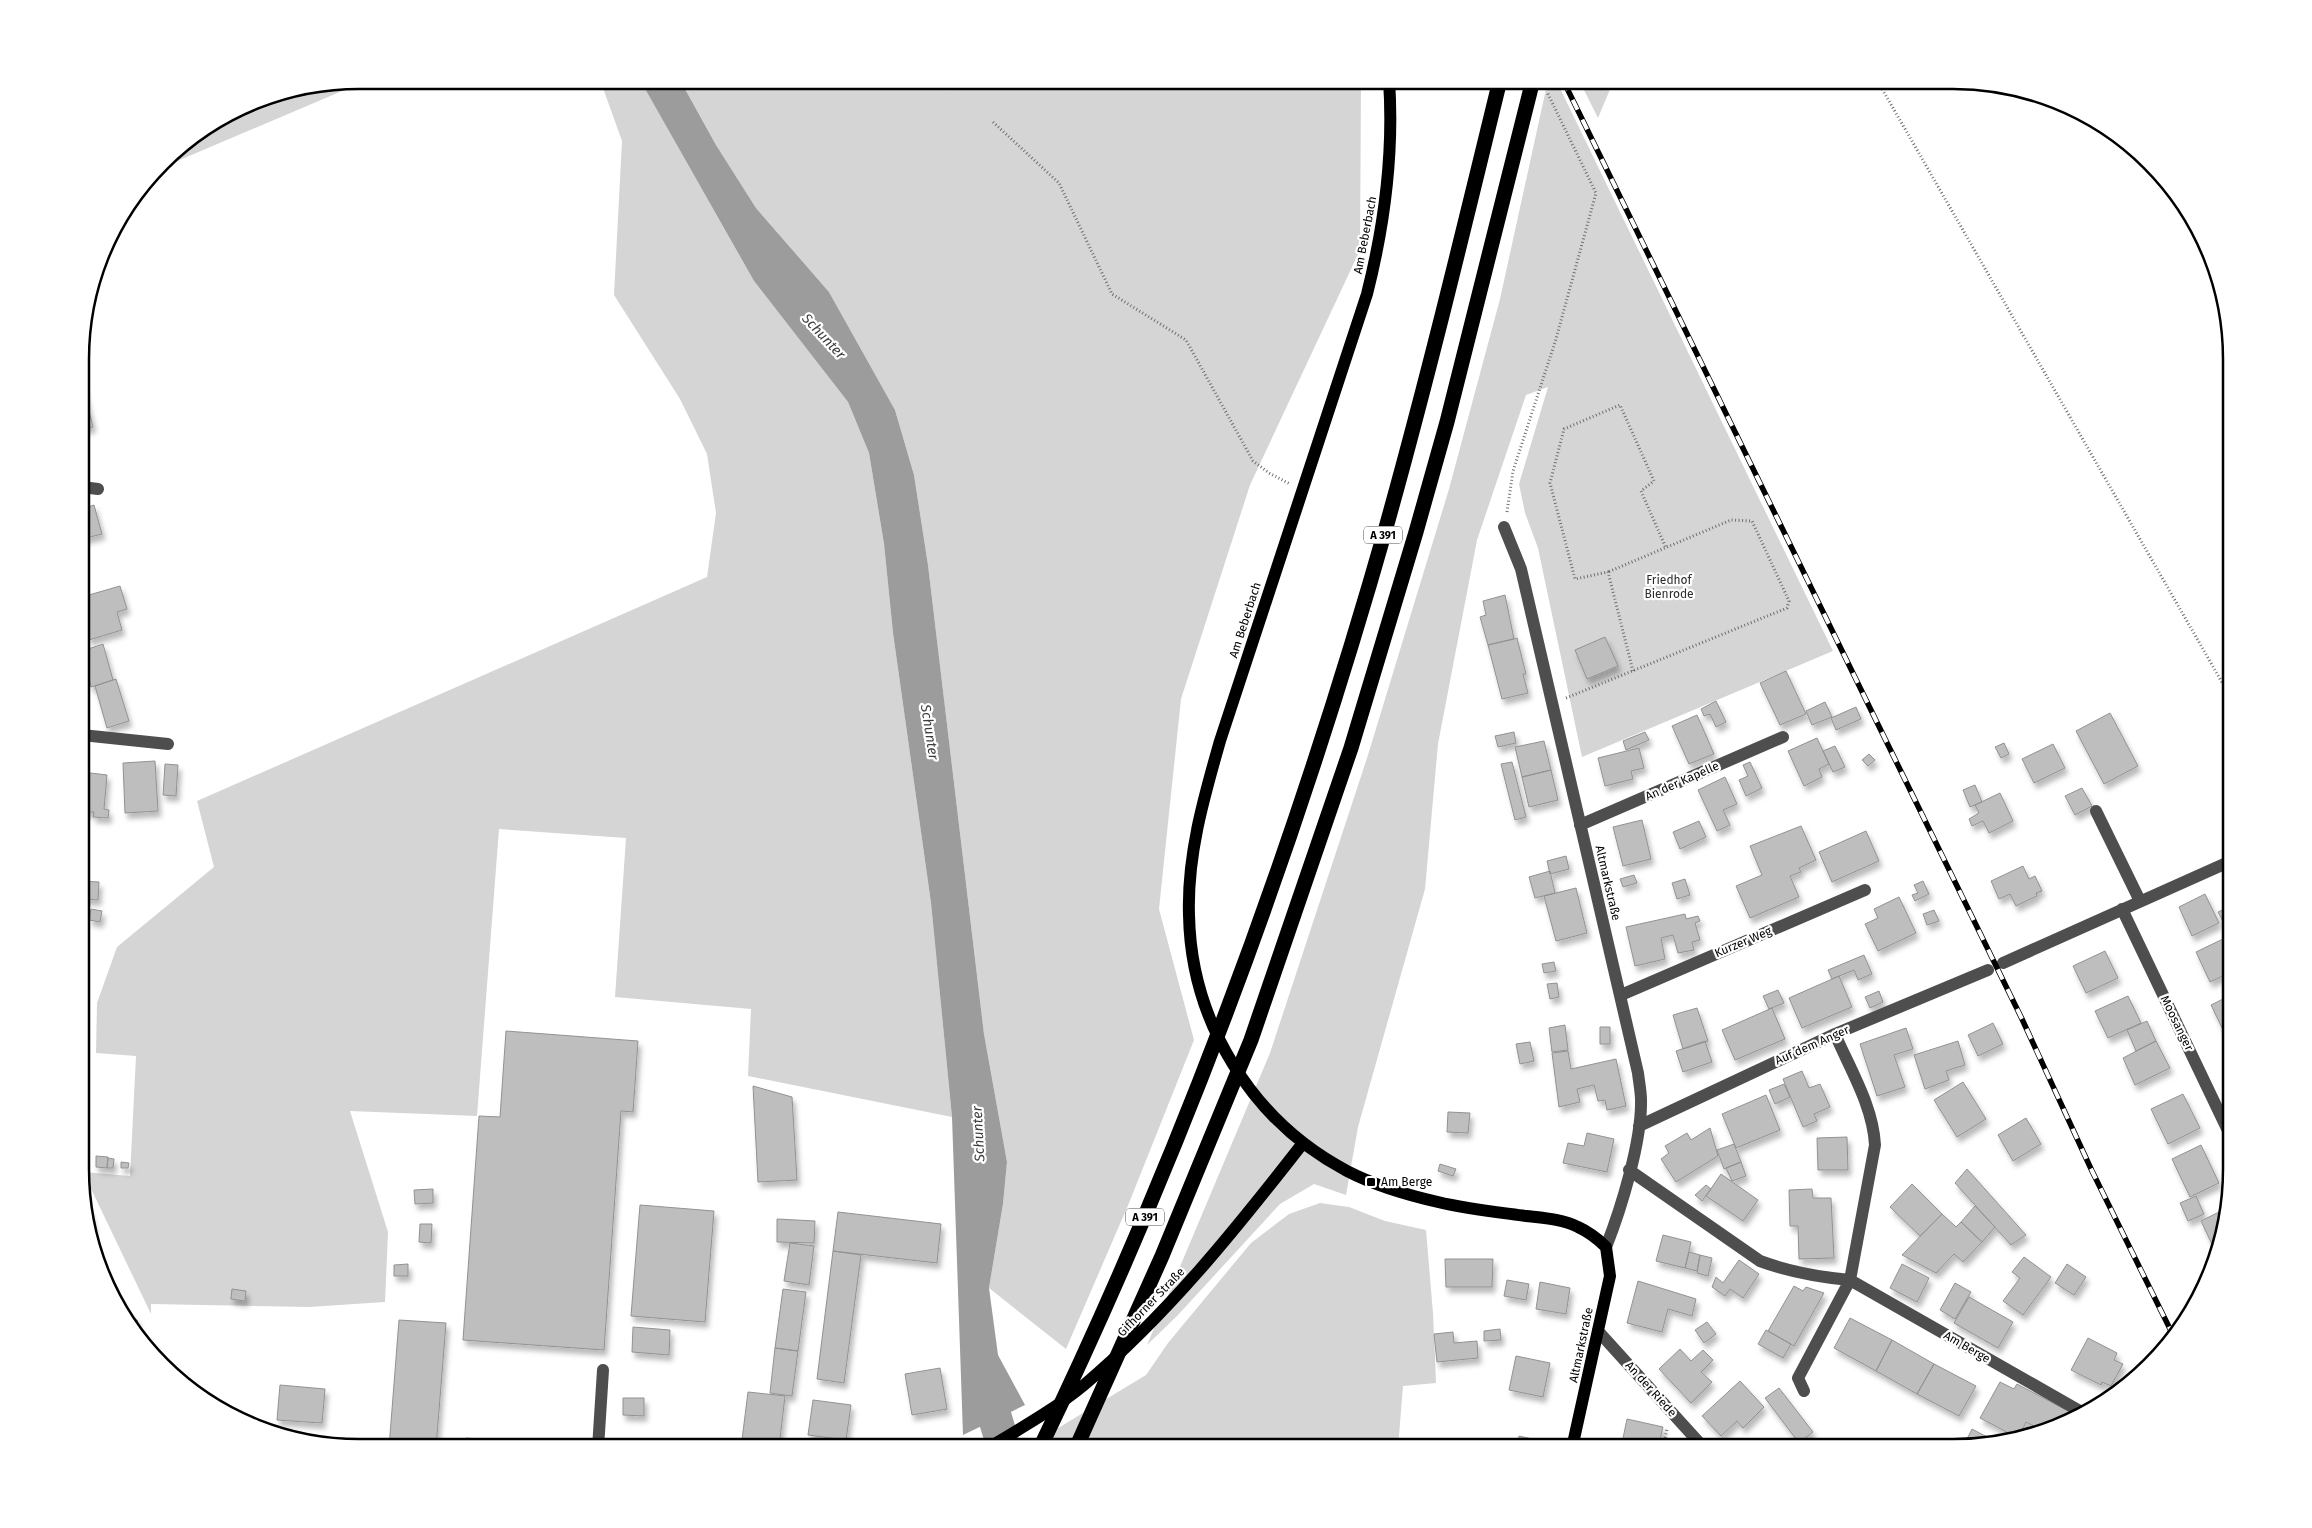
<svg xmlns="http://www.w3.org/2000/svg" width="2312" height="1528" viewBox="0 0 2312 1528" font-family="'Fira Sans',sans-serif">
<style>
.green{fill:#d5d5d5}
.water{fill:#9c9c9c}
.lines{fill:none;stroke-linecap:round;stroke-linejoin:round}
.river{stroke:#9c9c9c;stroke-width:34}
.building{fill:#bebebe;stroke:#929292;filter:url(#shadow)}
.path{stroke:#707070;stroke-width:3;stroke-dasharray:1 2.5;stroke-linecap:butt}
.minor{stroke:#4e4e4e;stroke-width:12}
.major{stroke:#000;stroke-width:12}
.highway{stroke:#000;stroke-width:15}
.rail-casing{stroke:#000;stroke-width:5.5}
.rail{stroke:#fff;stroke-width:4;stroke-dasharray:11;stroke-linecap:butt}
.poi-dot{fill:#000;stroke:#fff;stroke-width:2}
.labels{text-anchor:middle;stroke-width:4.5;stroke-linejoin:round;paint-order:stroke}
.shield{fill:#fff;stroke:#4c4c4c;stroke-width:1}
.shield-label{font-size:11px;font-weight:bold;fill:#000}
.street-label{font-size:12px;fill:#000;stroke:#fff}
.park-label{font-size:12px;fill:#2c2c2c;stroke:#fff}
.poi-label{font-size:12px;fill:#000;stroke:#fff;text-anchor:start}
.water-label{font-size:14px;font-style:italic;fill:#3d3d3d;stroke:#fff}
.rim{fill:none;stroke:#000;stroke-width:2.5}
</style>
<defs>
<filter id="shadow"><feDropShadow dx="3" dy="5.5" stdDeviation="2.5" flood-color="#0004"/></filter>
</defs>
<rect width="100%" height="100%" fill="#fff"/>
<path class="green" d="M359 80H368L161 168 175 149 252 101Z
M598 80H640L754 281 848 402 869 453 884 544 893 633 931 903 952 1117 748 1076 751 1009 615 997 626 838 499 829 477 1116 350 1111 388 1232 385 1302 309 1307 151 1304V1314L83 1172 130 1176 136 1056 96 1053 97 1003 117 947 214 867 197 801 707 577 716 513 707 454 680 399 614 295 622 141 603 88Z
M680 80H942L947 91 952 80H1361L1360 250 1250 485 1181 699 1159 909 1194 1040 1129 1203 1066 1349 989 1288 1003 1204 1007 1162 984 1034 928 565 914 475 895 410 829 292 756 208 716 145Z
M1548 80H1556L1833 651 1582 757 1538 548 1525 513 1519 484 1548 387 1526 395 1477 540 1438 744 1425 889 1358 1127 1346 1195 1314 1184 1280 1204 1177 1316 1147 1345 1270 1053 1368 755 1449 489 1500 299Z
M1579 80H1614L1598 118Z
M1320 1203 1349 1207 1385 1221 1426 1230 1433 1313 1436 1383 1403 1386 1398 1448H1025L1146 1375 1168 1343 1251 1243 1289 1214Z"/>
<path class="water" d="M640 80H680L716 145 756 208 829 292 895 410 914 475 928 565 984 1034 1007 1162 1003 1204 989 1288 998 1355 1025 1405 963 1435 952 1117 931 903 893 633 884 544 869 453 848 402 754 281Z"/>
<g class="lines">
<path class="river" d="M982 1374 1004 1448"/>
</g>
<path class="building" d="M82 381 93 427 82 429Z
M94 505 102 534 82 539V509Z
M120 586 127 609 117 612 122 630 89 640 82 617V597Z
M1505 595 1514 639 1488 645 1480 617 1486 615 1483 601Z
M1605 637 1618 666 1587 679 1575 650Z
M1517 638 1526 674H1523L1528 693 1502 699 1488 645Z
M103 644 113 680 91 687 82 651Z
M1786 671 1806 714 1780 725 1760 683Z
M116 679 129 721 107 728 95 686Z
M1716 701 1726 722 1716 727 1710 714 1704 716 1701 709Z
M1825 702 1832 717 1812 725 1806 711Z
M1856 707 1861 719 1836 730 1831 718Z
M2110 713 2138 766 2104 784 2076 731Z
M1697 715 1714 754 1689 764 1672 726Z
M1514 732 1516 743 1498 747 1495 736Z
M1645 732 1649 740 1626 750 1623 741Z
M1817 738 1829 764 1819 769 1822 777 1804 786 1788 751Z
M1544 741 1551 770 1522 777 1515 747Z
M2004 743 2009 754 2001 758 1995 747Z
M2053 744 2065 768 2034 783 2022 759Z
M1835 746 1845 767 1833 772 1823 751Z
M1639 748 1644 768 1631 771 1633 779 1605 786 1598 758Z
M1869 754 1875 760 1868 766 1862 760Z
M155 761 158 811 125 813 123 763Z
M1512 762 1526 817 1515 820 1501 764Z
M1750 762 1762 788 1746 796 1739 780 1748 776 1743 765Z
M165 764 178 765 176 796 163 795Z
M1551 770 1558 800 1529 807 1522 777Z
M82 772 107 775 104 809 109 810 108 818 93 817 94 812H82Z
M1725 777 1737 804 1723 810 1730 825 1717 831 1698 790Z
M1975 785 1982 802 1970 807 1963 790Z
M2082 788 2092 806 2075 815 2065 796Z
M2000 793 2013 821 1989 833 1983 821 1972 826 1969 819 1979 813 1975 805Z
M1642 820 1651 859 1623 866 1613 827Z
M1699 821 1706 837 1680 849 1673 832Z
M1801 826 1816 860 1799 868 1801 872 1790 876 1799 897 1750 918 1736 886 1762 875 1750 846Z
M1866 831 1879 861 1832 882 1819 852Z
M1566 856 1569 869 1550 874 1547 861Z
M2023 866 2029 879 2035 876 2042 891 2036 893 2037 896 2016 906 2010 894 1999 899 1991 881Z
M1550 871 1555 893 1535 898 1529 877Z
M1634 875 1637 883 1623 887 1620 879Z
M1685 879 1690 895 1677 899 1672 883Z
M82 881 99 882 98 900 82 899Z
M1923 881 1929 894 1915 901 1912 895 1918 893 1914 885Z
M1576 888 1587 933 1556 941 1544 896Z
M2205 894 2219 923 2192 936 2179 907Z
M1899 897 1916 933 1878 951 1865 924 1878 918 1874 909Z
M2231 906V926L2227 929 2218 912Z
M91 909 102 911 100 922 89 920Z
M1934 910 1939 921 1927 925 1923 914Z
M1685 914 1686 919 1698 916 1700 921 1695 923 1700 940 1692 942 1694 950 1678 953 1673 935 1661 938 1665 959 1635 966 1626 927Z
M2225 938 2231 952V972L2210 982 2196 952Z
M2105 951 2118 978 2086 993 2073 966Z
M1864 955 1872 974 1858 980 1854 970 1832 979 1828 970Z
M1554 962 1556 971 1544 973 1542 964Z
M1839 976 1852 1007 1802 1028 1789 998Z
M1557 983 1559 997 1550 999 1547 984Z
M1778 990 1784 1003 1769 1009 1763 996Z
M1879 991 1883 1002 1870 1008 1865 997Z
M2231 995V1035L2227 1038 2211 1005Z
M2128 996 2141 1023 2108 1038 2095 1011Z
M1697 1008 1708 1041 1683 1049 1673 1015Z
M1772 1008 1785 1039 1735 1060 1722 1030Z
M2147 1021 2156 1041 2136 1051 2127 1030Z
M1993 1023 2003 1044 1978 1056 1968 1035Z
M1565 1025 1568 1050 1552 1052 1549 1028Z
M1600 1027H1610V1044H1600Z
M1906 1028 1913 1049 1894 1055 1905 1087 1877 1096 1860 1044Z
M506 1031 638 1041 633 1112 621 1111 604 1350 463 1340 479 1116 500 1117Z
M1705 1041 1712 1062 1683 1072 1676 1051Z
M1958 1041 1965 1065 1946 1071 1949 1080 1925 1089 1914 1055Z
M2156 1041 2170 1068 2135 1085 2123 1058Z
M1530 1042 1534 1061 1520 1064 1516 1044Z
M1568 1051 1571 1069 1616 1059 1626 1106 1607 1110 1605 1100 1598 1101 1594 1085 1577 1089 1580 1102 1559 1107 1552 1053Z
M1802 1071 1809 1088 1820 1084 1830 1107 1814 1114 1817 1121 1803 1127 1783 1079Z
M1963 1082 1986 1119 1957 1137 1934 1100Z
M1784 1084 1790 1097 1775 1104 1769 1090Z
M753 1086 792 1097 797 1180 758 1182Z
M2183 1094 2200 1128 2168 1144 2151 1109Z
M1766 1095 1780 1130 1736 1148 1722 1114Z
M1448 1112 1470 1113 1468 1133 1447 1132Z
M2026 1118 2041 1144 2013 1161 1998 1135Z
M1710 1128 1718 1156 1676 1182 1661 1159 1669 1153 1665 1146 1687 1133 1691 1140Z
M1587 1133 1614 1139 1607 1172 1563 1163 1568 1143 1584 1146Z
M1847 1137 1848 1170H1818L1817 1138Z
M1734 1144 1741 1162 1724 1169 1717 1150Z
M2201 1145 2219 1183 2190 1197 2172 1159Z
M96 1156 108 1157 107 1168 96 1167Z
M108 1158 114 1159 113 1168H107Z
M121 1162 129 1163 128 1168H121Z
M1741 1162 1746 1176 1732 1181 1726 1168Z
M1440 1164 1456 1169 1453 1176 1438 1171Z
M1967 1169 2026 1235 2011 1245 1955 1183Z
M1721 1174 1758 1200 1743 1221 1706 1196Z
M1912 1184 1942 1214 1920 1236 1890 1207Z
M1706 1185 1711 1189 1702 1201 1695 1195Z
M433 1189V1203L415 1204 414 1190Z
M1812 1189 1813 1198H1831L1834 1258 1799 1259 1798 1226H1790L1789 1190Z
M2196 1196 2204 1214 2188 1221 2180 1203Z
M640 1205 714 1211 705 1322 631 1316Z
M1975 1206 1995 1227 1982 1242 1961 1222Z
M2227 1208 2218 1257 2201 1221Z
M89 1209 94 1228 91 1229 84 1211Z
M838 1212 941 1224 937 1263 833 1251Z
M1942 1214 1956 1227 1961 1222 1982 1242 1963 1262 1954 1254 1936 1273 1902 1255Z
M777 1219 815 1221 814 1243 777 1242Z
M420 1224H432L431 1243 419 1242Z
M1663 1235 1691 1242 1685 1268 1656 1261Z
M790 1243 814 1246 809 1285 784 1281Z
M833 1251 861 1255 844 1383 817 1379Z
M1689 1252 1700 1255 1697 1271 1685 1268Z
M1700 1255 1712 1258 1708 1276 1697 1273Z
M2024 1257 2051 1277 2023 1315 2003 1301 2020 1278 2012 1272Z
M1445 1259H1493L1492 1287H1446Z
M1739 1260 1759 1274 1743 1298 1730 1289 1725 1296 1712 1287 1716 1277 1723 1283Z
M408 1264V1276H394V1265Z
M1902 1264 1929 1278 1917 1302 1890 1288Z
M2067 1264 2086 1277 2074 1295 2055 1283Z
M1507 1280 1529 1284 1526 1300 1504 1296Z
M1638 1281 1696 1299 1692 1316 1668 1309 1662 1332 1627 1323Z
M1540 1282 1570 1288 1566 1314 1536 1309Z
M1955 1283 1971 1292 1955 1319 1940 1310Z
M1794 1286 1803 1291 1806 1287 1824 1293 1794 1346 1768 1331Z
M232 1289 246 1291 245 1301 231 1299Z
M783 1289 806 1292 798 1351 775 1348Z
M1969 1297 2013 1322 1998 1348 1954 1323Z
M123 1309 138 1321 132 1329 120 1312Z
M1850 1318 1892 1340 1876 1371 1834 1348Z
M399 1320 446 1323 436 1448H389Z
M1707 1322 1716 1334 1704 1343 1695 1330Z
M633 1327 670 1330 669 1355 632 1352Z
M1500 1329 1501 1340 1484 1341V1331Z
M1766 1330 1791 1344 1783 1358 1758 1344Z
M1453 1332 1454 1343 1477 1341 1478 1358 1437 1362 1434 1334Z
M2088 1338 2117 1353 2114 1360 2123 1364 2111 1386 2102 1382 2101 1385 2071 1370Z
M1892 1340 1934 1364 1917 1394 1876 1371Z
M775 1348 798 1351 792 1396 770 1393Z
M1680 1349 1691 1361 1703 1350 1713 1360 1701 1372 1712 1382 1691 1403 1659 1369Z
M1516 1356 1550 1363 1543 1397 1509 1390Z
M1934 1364 1976 1386 1959 1416 1917 1394Z
M940 1368 947 1409 912 1415 905 1374Z
M2140 1368 2145 1370 2133 1382Z
M1740 1381 1764 1407 1743 1428 1737 1421 1721 1436 1702 1416Z
M2000 1382 2014 1389 2017 1384 2070 1412 2065 1422 2043 1431 2026 1422 2018 1438 1980 1418Z
M280 1385 325 1389 322 1423 277 1420Z
M1779 1388 1813 1432 1799 1443 1765 1398Z
M748 1392 785 1396 779 1448H741Z
M623 1398H644V1416L623 1415Z
M813 1400 851 1405 846 1440 808 1435Z
M1627 1419 1663 1427 1658 1448H1621Z
M1972 1429 1989 1438 1986 1445 1972 1447 1965 1443Z
M1519 1436 1537 1440 1536 1448H1516Z
M466 1438 564 1446V1448H465Z
M1784 1438 1793 1447H1775Z
M1438 1440 1442 1448H1429L1428 1446Z
M1461 1441 1465 1446 1463 1448H1450Z
M1825 1441 1849 1447H1824Z"/>
<g class="lines">
<path class="path" d="M1610 80 1619 88 1639 80
M1877 80 2231 698
M993 122 1059 183 1112 294 1186 340 1253 461 1269 473 1290 484
M1507 512 1513 471 1556 339 1596 193 1547 92
M1633 671 1608 572 1575 579 1550 483 1564 429 1620 405 1654 481 1641 491 1666 548
M1566 698 1787 608 1789 601 1752 521 1731 520 1608 572
M1663 1448 1667 1429"/>
<path class="minor" d="M82 487 98 489
M1504 527 1521 569 1638 1073C1639 1082 1641 1092 1641 1100 1642 1141 1621 1209 1606 1247
M82 735 168 744
M2096 811 2140 901
M1580 825 1783 737
M2122 909 2231 1137
M2003 963 2231 861
M1621 995 1865 890
M1639 1126 1835 1034 1988 970
M1629 1170 1760 1261C1790 1272 1818 1277 1850 1280L2085 1414
M1598 1331 1704 1448
M1804 1391 1798 1378 1850 1280 1875 1145C1873 1106 1850 1069 1835 1034
M598 1448 603 1370"/>
<path class="major" d="M1389 80C1394 153 1385 223 1367 294L1220 741C1204 797 1187 855 1189 915 1191 1022 1252 1121 1347 1171 1376 1186 1407 1195 1438 1202 1467 1209 1496 1212 1526 1216 1543 1218 1562 1219 1578 1227 1589 1232 1598 1239 1606 1247L1610 1276 1572 1448
M988 1448C1021 1428 1055 1409 1084 1385 1168 1314 1236 1229 1303 1143"/>
<path class="highway" d="M1040 1448C1183 1151 1297 841 1387 524 1428 377 1464 228 1500 80
M1076 1448 1162 1256 1251 1040 1351 748 1416 532 1447 422 1533 80"/>
<g class="rail-casing">
<path id="rail" d="M1563 80 2022 1019 2092 1171 2174 1337"/>
</g>
<use href="#rail" class="rail"/>
</g>
<rect class="poi-dot" x="1366" y="1177" width="10" height="10" rx="2.5"/>
<g class="labels">
<g class="shield">
<rect x="1364" y="526.5" width="38" height="17" rx="4"/>
<rect x="1126" y="1208.5" width="38" height="17" rx="4"/>
</g>
<g class="shield-label">
<text x="1383" y="539">A 391</text>
<text x="1145" y="1221">A 391</text>
</g>
<g class="street-label">
<text transform="translate(1365 235) rotate(-79)" y="4">Am Beberbach</text>
<text transform="translate(1245 620) rotate(-72)" y="4">Am Beberbach</text>
<text transform="translate(1682 781) rotate(-24)" y="4">An der Kapelle</text>
<text transform="translate(1608 883) rotate(77)" y="4">Altmarkstraße</text>
<text transform="translate(1743 942) rotate(-23)" y="4">Kurzer Weg</text>
<text transform="translate(2177 1023) rotate(64)" y="4">Moosanger</text>
<text transform="translate(1812 1045) rotate(-24)" y="4">Auf dem Anger</text>
<text transform="translate(1151 1302) rotate(-46)" y="4">Gifhorner Straße</text>
<text transform="translate(1581 1345) rotate(-78)" y="4">Altmarkstraße</text>
<text transform="translate(1967 1347) rotate(30)" y="4">Am Berge</text>
<text transform="translate(1651 1389) rotate(48)" y="4">An der Riede</text>
</g>
<g class="park-label">
<text x="1669" y="584">Friedhof<tspan x="1669" dy="14">Bienrode</tspan></text>
</g>
<g class="poi-label">
<text x="1381" y="1186">Am Berge</text>
</g>
<g class="water-label">
<text transform="translate(824 336) rotate(47)" y="5">Schunter</text>
<text transform="translate(930 732) rotate(81)" y="5">Schunter</text>
<text transform="translate(978 1134) rotate(-93)" y="5">Schunter</text>
</g>
</g>
<path d="M0 0H2312V1528H0ZM359 89H1953A270 270 0 0 1 2223 359V1169A270 270 0 0 1 1953 1439H359A270 270 0 0 1 89 1169V359A270 270 0 0 1 359 89Z" fill="#fff" fill-rule="evenodd"/>
<path class="rim" d="M359 89H1953A270 270 0 0 1 2223 359V1169A270 270 0 0 1 1953 1439H359A270 270 0 0 1 89 1169V359A270 270 0 0 1 359 89Z"/>
</svg>
